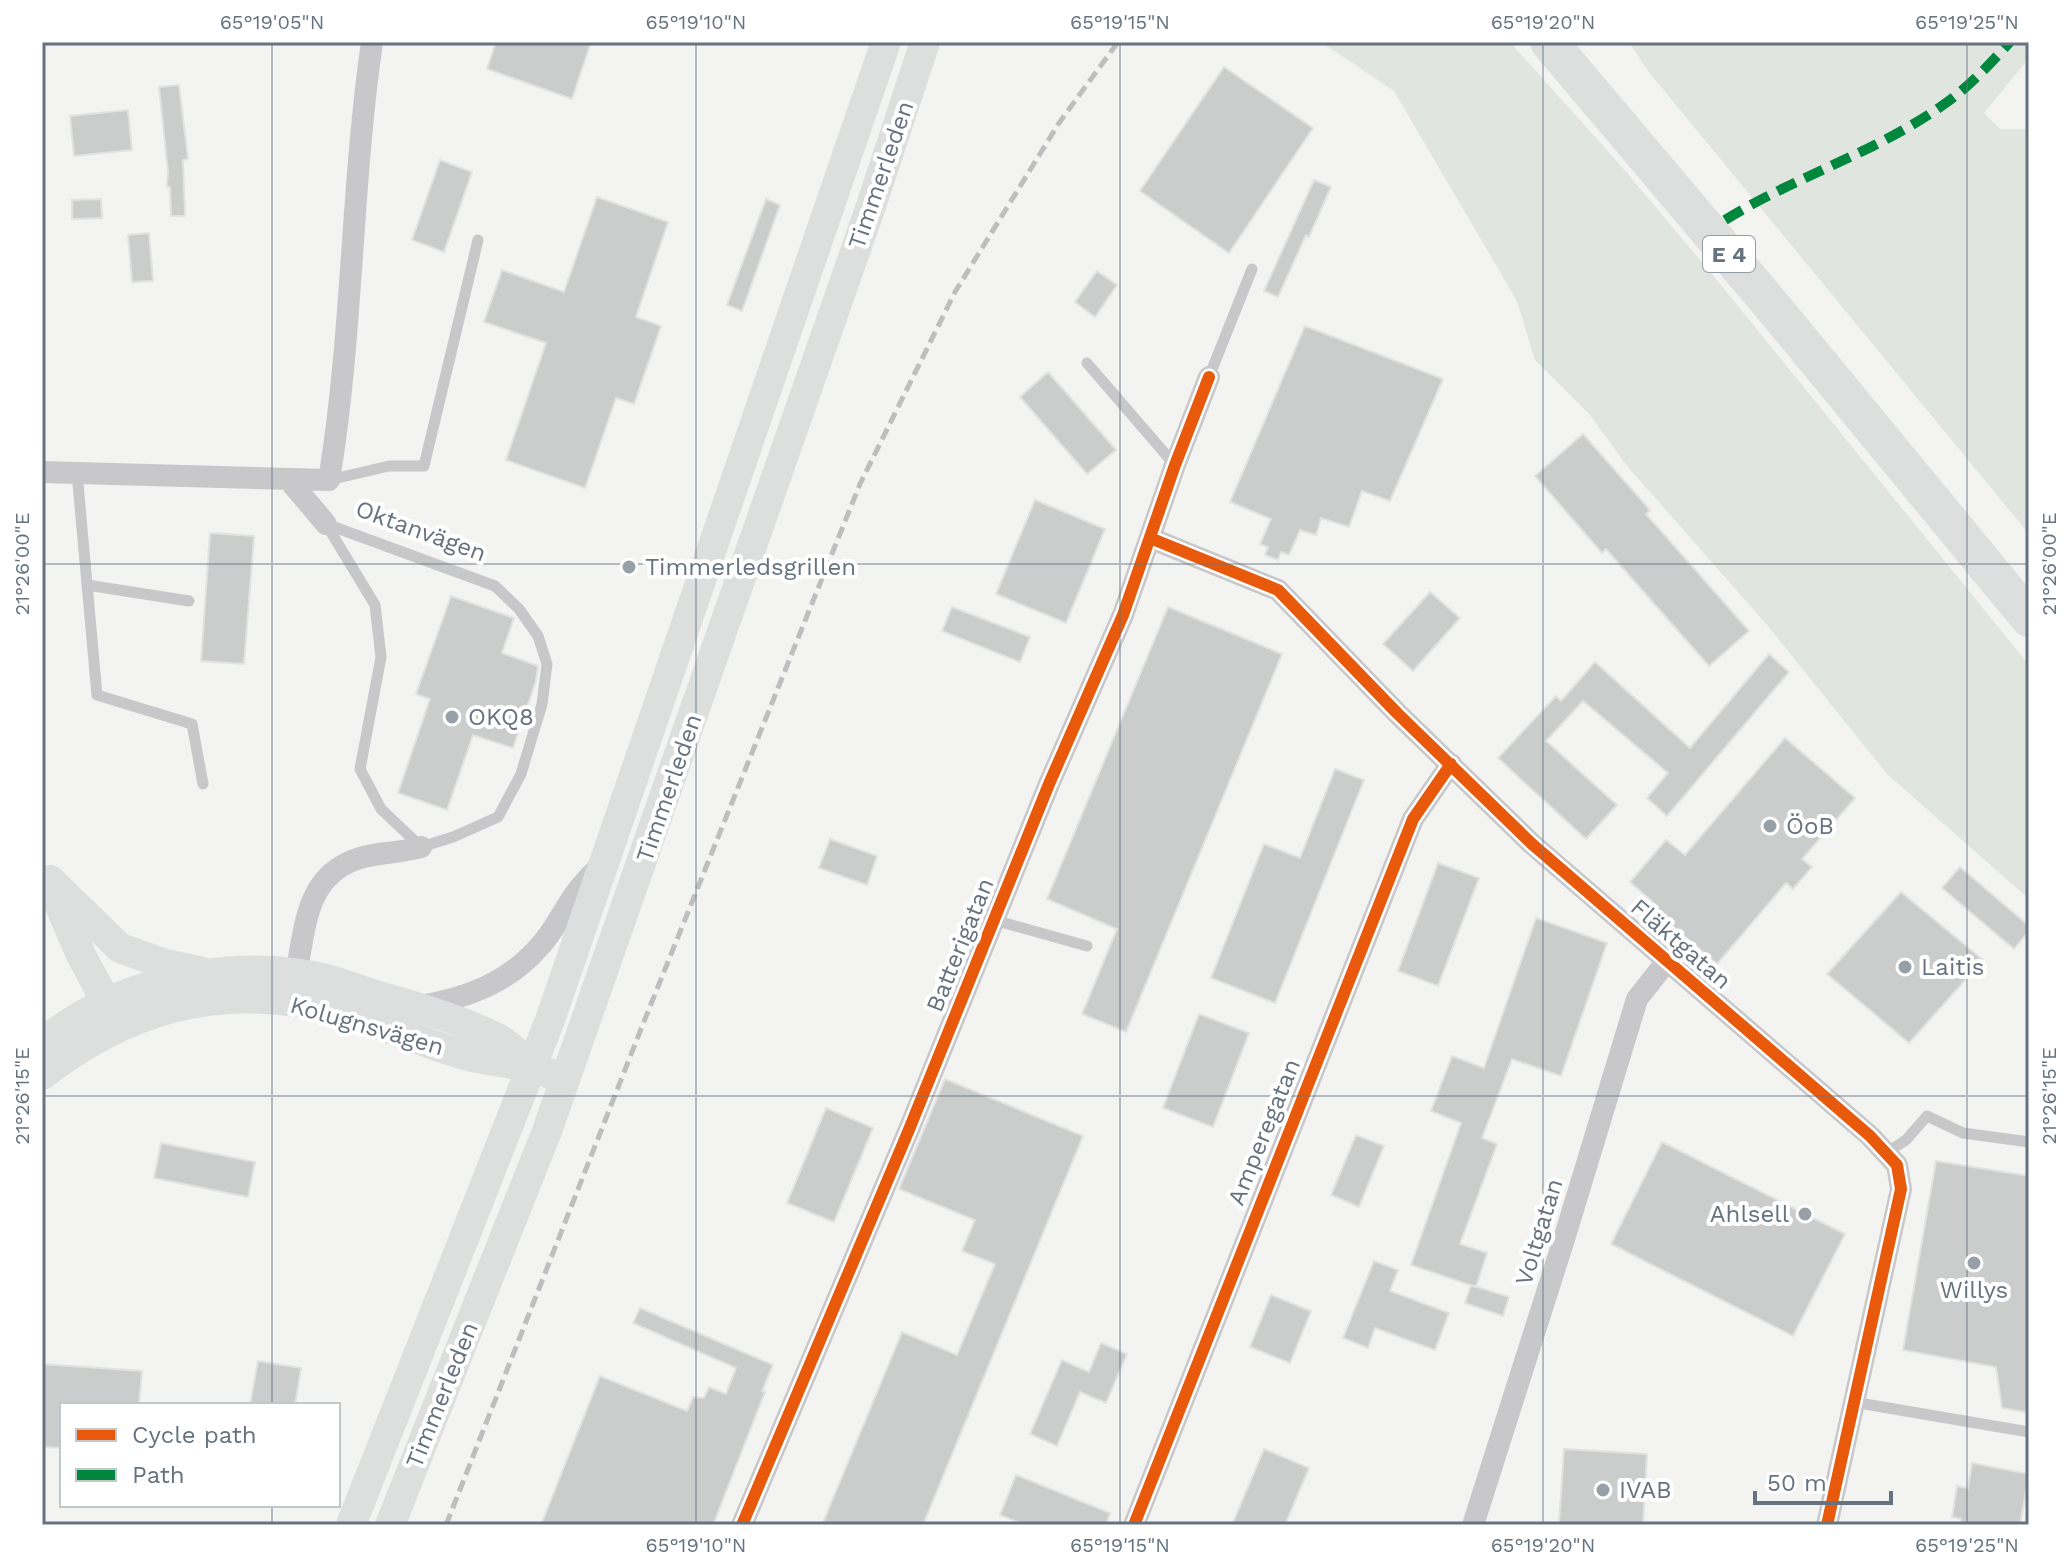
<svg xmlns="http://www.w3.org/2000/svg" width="2071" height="1567" viewBox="0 0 2071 1567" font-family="'Work Sans',sans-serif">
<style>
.green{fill:#e1e5e0}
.building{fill:#cbcccc;stroke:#e2e2e2;stroke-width:2}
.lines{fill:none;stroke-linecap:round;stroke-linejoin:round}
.lane{stroke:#c8c8ca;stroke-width:11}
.street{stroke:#c8c8ca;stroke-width:22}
.secondary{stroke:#dddede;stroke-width:30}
.highway{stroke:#dddede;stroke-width:38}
.rail{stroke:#bdbebf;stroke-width:5;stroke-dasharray:12 6;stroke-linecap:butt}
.quiet{stroke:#00873e;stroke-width:10;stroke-dasharray:20 10;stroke-linecap:butt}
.cycleway-casing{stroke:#fff;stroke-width:17}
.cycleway{stroke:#e8590c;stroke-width:12}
.ticks{fill:none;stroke:#66737f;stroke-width:2;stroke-opacity:0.45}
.poi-dot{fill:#97a0a7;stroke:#fff;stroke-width:3}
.labels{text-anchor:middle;stroke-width:8;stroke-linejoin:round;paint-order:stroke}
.shield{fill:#fff;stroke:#949da5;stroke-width:2}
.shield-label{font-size:22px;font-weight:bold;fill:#66737f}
.street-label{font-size:24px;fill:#66737f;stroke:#fff}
.poi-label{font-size:24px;fill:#66737f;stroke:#fff;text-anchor:start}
.neatline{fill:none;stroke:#66737f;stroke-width:3}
.ticks-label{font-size:20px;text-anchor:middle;fill:#66737f}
</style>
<rect width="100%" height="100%" fill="#f3f3f2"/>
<path class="green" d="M1321 42H1510L1622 167 1717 280 2029 665V899L1887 774 1768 626 1627 466 1590 415 1535 360 1517 301 1394 91Z
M1629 42H2029V58L1984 113 2000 129H2029V534L1648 71Z"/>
<path class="building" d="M496 42H581L590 45 572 99 487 69Z
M1224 67 1313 128 1229 253 1140 191Z
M179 85 188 159 183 160 185 216H171L170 187H167L168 172 159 87Z
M128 110 132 150 74 156 70 116Z
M440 160 472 172 444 252 412 240Z
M1314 180 1331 187 1309 237 1306 235 1278 297 1264 291Z
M597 197 668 222 636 317 661 326 634 404 616 398 585 488 506 460 546 343 484 322 502 270 564 292Z
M101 199 102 218 72 219V200Z
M766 199 780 205 742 311 727 305Z
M149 233 153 281 132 282 128 235Z
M1097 271 1117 285 1095 317 1075 302Z
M1305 326 1443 379 1390 501 1362 491 1349 527 1321 518 1316 535 1300 530 1289 555 1281 552 1278 560 1265 555 1268 547 1260 544 1271 519 1230 502Z
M1048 372 1116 450 1087 474 1020 397Z
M1583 434 1650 510 1646 514 1749 631 1709 666 1606 549 1602 553 1535 476Z
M1035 500 1105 529 1066 623 996 594Z
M210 533 254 536 244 664 201 661Z
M1430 592 1460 618 1413 671 1383 644Z
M451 596 514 618 502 653 538 666 536 681 513 748 473 735 447 810 398 793 430 699 416 694Z
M952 607 1030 637 1020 662 942 631Z
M1168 607 1282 654 1126 1032 1082 1014 1117 929 1047 899Z
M1769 654 1789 672 1667 816 1647 798 1668 773 1583 701 1546 741 1617 805 1586 839 1498 758 1556 696 1561 701 1595 662 1690 748Z
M1785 738 1855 798 1802 859 1812 867 1793 889 1786 883 1717 964 1649 906 1653 902 1630 882 1666 840 1685 855Z
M1335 769 1364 780 1275 1003 1211 978 1264 844 1300 858Z
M830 839 877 856 867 885 819 868Z
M1438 863 1479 878 1438 986 1398 971Z
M1960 867 2029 926V931L2014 949 1942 888Z
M1901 892 1983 960 1909 1043 1827 974Z
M1536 918 1607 943 1561 1076 1512 1059 1482 1138 1497 1144 1460 1244 1487 1253 1476 1287 1411 1265 1461 1123 1431 1111 1452 1056 1484 1068Z
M1199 1014 1249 1033 1213 1127 1163 1108Z
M945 1079 1083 1136 923 1525H822L902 1332 957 1355 995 1264 962 1251 975 1220 899 1189Z
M826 1108 873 1128 834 1222 787 1203Z
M1356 1135 1384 1146 1359 1207 1331 1195Z
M1662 1142 1845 1234 1793 1336 1611 1244Z
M161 1143 255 1162 248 1197 154 1178Z
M1936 1161 2029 1176V1395L2026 1412 2002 1408 1996 1367 1903 1350Z
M1374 1261 1398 1270 1390 1291 1449 1313 1435 1350 1375 1328 1368 1348 1343 1338Z
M1471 1285 1509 1297 1503 1316 1465 1303Z
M1271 1295 1311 1311 1290 1363 1250 1347Z
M640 1308 773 1365 762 1391 765 1392 713 1525H541L600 1376 687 1411 693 1397 704 1398 709 1387 726 1394 736 1368 633 1323Z
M1101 1343 1127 1354 1106 1403 1080 1392 1057 1446 1030 1434 1062 1360 1089 1372Z
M258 1361 301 1368 295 1405H250Z
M42 1364 142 1371 139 1405H62V1448L42 1447Z
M1264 1449 1309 1468 1285 1525H1232Z
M1564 1449 1647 1454 1643 1525H1559Z
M1972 1463 2029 1474 2020 1525H1960L1961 1519 1952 1517 1957 1486 1968 1488Z
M1016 1475 1110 1513 1106 1525H1025L1000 1515Z"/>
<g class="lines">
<path class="lane" d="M1087 363 1174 464
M1209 377 1252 269
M77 473 97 695 192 724 203 784
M329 480 389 466H424L478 240
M326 524 495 586 519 609 538 636 547 664 542 704 521 774 498 817 453 837 421 847 381 809 360 769 381 657 375 605Z
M87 585 189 601
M994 920 1087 946
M1886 1153 1906 1140 1927 1116 1963 1133 2029 1142
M1853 1402 2029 1432"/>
<path class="street" d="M42 472 329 480C353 335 351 187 372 42
M288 479 326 524
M1150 538 1278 590 1397 713 1532 844 1870 1136 1897 1165 1901 1189 1827 1525
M296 974C306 926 305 875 360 858 380 852 401 853 421 847
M420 1006C467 998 508 983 540 946 554 931 563 911 575 894 582 884 591 875 600 866
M742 1525 908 1132 1049 784 1123 615 1175 465 1209 377
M1134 1525 1413 819 1451 764
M1473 1525 1565 1236 1637 999 1667 961"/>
<path class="secondary" d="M50 880 120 948 165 964 199 971
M55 894 81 955 116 1020
M42 1044C114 980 237 955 330 980 348 985 364 992 382 997 421 1008 461 1020 497 1038 509 1044 520 1056 531 1065
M42 1075C125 1011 212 984 317 1006 369 1017 417 1042 468 1056 496 1063 524 1063 551 1074
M351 1525 550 1020 886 42
M390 1525 547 1131 870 209 925 42"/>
<path class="highway" d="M1549 42 1777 312 2029 618"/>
<path class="rail" d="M446 1525 643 1024 860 484 955 292 1059 123 1118 42"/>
<path class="quiet" d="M1725 220C1794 177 1875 153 1943 105 1969 87 1989 65 2010 42"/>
<g class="cycleway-casing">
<path id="cycleway" d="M1150 538 1278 590 1397 713 1532 844 1870 1136 1897 1165 1901 1189 1827 1525
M742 1525 908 1132 1049 784 1123 615 1175 465 1209 377
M1134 1525 1413 819 1451 764"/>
</g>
<use href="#cycleway" class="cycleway"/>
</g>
<path class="ticks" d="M272 42V1405M696 42V1525M1120 42V1525M1543 42V1525M1967 42V1525M42 564H2029M42 1096H2029M272 1505V1525"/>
<g class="poi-dot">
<circle cx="629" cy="567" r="8"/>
<circle cx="452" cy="717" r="8"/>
<circle cx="1770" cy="826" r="8"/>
<circle cx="1905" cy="967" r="8"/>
<circle cx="1805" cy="1214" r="8"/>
<circle cx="1974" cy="1263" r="8"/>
<circle cx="1603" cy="1490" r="8"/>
</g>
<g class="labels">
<rect class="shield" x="1703" y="236" width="52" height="36" rx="6"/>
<g class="shield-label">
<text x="1729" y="262">E 4</text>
</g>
<g class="street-label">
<text transform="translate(881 175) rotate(-71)" y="8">Timmerleden</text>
<text transform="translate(421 531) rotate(20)" y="8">Oktanvägen</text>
<text transform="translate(669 788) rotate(-71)" y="8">Timmerleden</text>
<text transform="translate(1681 944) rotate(41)" y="8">Fläktgatan</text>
<text transform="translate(960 945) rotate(-68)" y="8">Batterigatan</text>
<text transform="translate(367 1026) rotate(16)" y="8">Kolugnsvägen</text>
<text transform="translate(1264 1132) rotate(-68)" y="8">Amperegatan</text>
<text transform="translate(1539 1232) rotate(-73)" y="8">Voltgatan</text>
<text transform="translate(442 1395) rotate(-68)" y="8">Timmerleden</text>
</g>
<g class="poi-label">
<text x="645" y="575">Timmerledsgrillen</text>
<text x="468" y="725">OKQ8</text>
<text x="1786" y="834">ÖoB</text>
<text x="1921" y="975">Laitis</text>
<text x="1789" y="1222" text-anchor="end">Ahlsell</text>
<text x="1974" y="1298" text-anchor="middle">Willys</text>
<text x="1619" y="1498">IVAB</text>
</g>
</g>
<rect width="2071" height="1567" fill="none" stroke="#ffffff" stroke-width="88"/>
<rect x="60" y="1403" width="280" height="104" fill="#ffffff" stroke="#c2c7cc" stroke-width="2"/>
<rect x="76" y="1429" width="40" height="12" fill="#e8590c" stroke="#c2c7cc" stroke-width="2"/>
<text x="132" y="1443" font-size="24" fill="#66737f">Cycle path</text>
<rect x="76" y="1469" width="40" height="12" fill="#00873e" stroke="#c2c7cc" stroke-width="2"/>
<text x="132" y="1483" font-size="24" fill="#66737f">Path</text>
<path d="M1755 1491v12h136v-12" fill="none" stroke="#66737f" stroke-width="4"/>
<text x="1767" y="1491" font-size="24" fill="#66737f" stroke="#ffffff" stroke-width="6" paint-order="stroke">50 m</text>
<rect x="44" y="44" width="1983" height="1479" class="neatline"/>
<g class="ticks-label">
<text x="272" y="29">65°19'05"N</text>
<text x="696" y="29">65°19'10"N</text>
<text x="1120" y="29">65°19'15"N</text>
<text x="1543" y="29">65°19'20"N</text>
<text x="1967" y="29">65°19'25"N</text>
<text transform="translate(2049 564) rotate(-90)" y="7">21°26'00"E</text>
<text transform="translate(22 564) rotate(-90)" y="7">21°26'00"E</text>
<text transform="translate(2049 1096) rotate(-90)" y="7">21°26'15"E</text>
<text transform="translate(22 1096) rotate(-90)" y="7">21°26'15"E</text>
<text x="696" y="1552">65°19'10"N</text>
<text x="1120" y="1552">65°19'15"N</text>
<text x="1543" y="1552">65°19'20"N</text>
<text x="1967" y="1552">65°19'25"N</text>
</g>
</svg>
